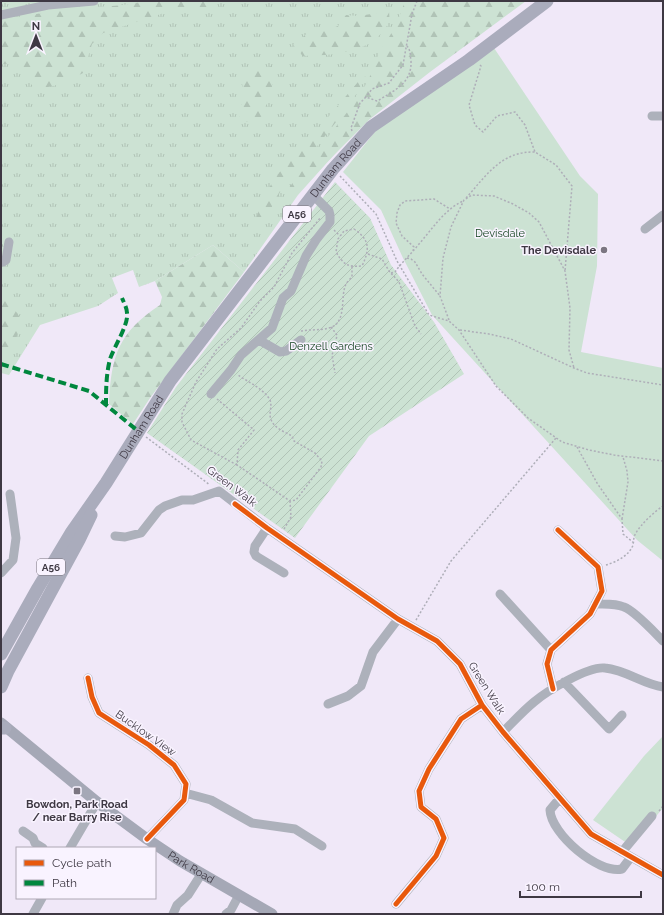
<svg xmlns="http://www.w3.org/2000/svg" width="664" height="915" viewBox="0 0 664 915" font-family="Raleway,sans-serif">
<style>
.grass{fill:url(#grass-tufts)}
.forest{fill:url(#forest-firs)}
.park{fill:#cce2d3}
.garden{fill:url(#garden-furrows)}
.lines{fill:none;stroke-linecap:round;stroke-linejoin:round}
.path{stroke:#aeaeb8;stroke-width:1.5;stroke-dasharray:2 2;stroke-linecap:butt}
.minor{stroke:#adb1bb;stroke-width:9}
.major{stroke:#a5a8b6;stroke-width:11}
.highway{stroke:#aaacbc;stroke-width:13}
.quiet{stroke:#00873e;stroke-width:4;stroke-dasharray:8 4;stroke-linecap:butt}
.cycleway-casing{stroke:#f9f3ff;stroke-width:8}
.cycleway{stroke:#e8590c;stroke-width:5}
.poi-dot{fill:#7c7682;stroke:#f9f3ff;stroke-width:1.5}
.labels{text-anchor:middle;stroke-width:3;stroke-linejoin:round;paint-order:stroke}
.shield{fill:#f9f3ff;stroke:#76707b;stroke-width:1}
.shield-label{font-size:10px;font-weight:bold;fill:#3e3843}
.street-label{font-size:11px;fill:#3e3843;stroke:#f9f3ff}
.park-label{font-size:11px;fill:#174623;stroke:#f9f3ff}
.poi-label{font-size:11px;font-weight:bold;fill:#3e3843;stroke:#f9f3ff;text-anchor:end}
</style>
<defs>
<pattern id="grass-tufts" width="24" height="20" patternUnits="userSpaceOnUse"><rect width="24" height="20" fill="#cce2d3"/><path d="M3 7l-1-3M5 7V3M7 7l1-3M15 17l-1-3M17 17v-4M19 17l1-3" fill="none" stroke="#b0c3b6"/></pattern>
<pattern id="forest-firs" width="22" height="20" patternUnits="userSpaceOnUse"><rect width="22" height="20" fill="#cce2d3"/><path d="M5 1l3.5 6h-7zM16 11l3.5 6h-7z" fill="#b0c3b6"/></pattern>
<pattern id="garden-furrows" width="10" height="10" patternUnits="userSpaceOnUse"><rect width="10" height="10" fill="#cce2d3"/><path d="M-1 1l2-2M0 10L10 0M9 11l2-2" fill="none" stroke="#b0c3b6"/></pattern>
</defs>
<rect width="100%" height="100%" fill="#f0e8f8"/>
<path class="grass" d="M1 1H427L368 117 298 195 244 272 213 245 155 281 139 287 133 270 112 278 118 293 98 306 40 325 9 375 1 373Z"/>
<path class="forest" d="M146 1H216L205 8 203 13 182 7 103 33 92 44 83 73C72 79 48 91 36 87 27 84 24 74 21 67L11 64H1V22C22 17 44 12 65 9 92 7 119 7 146 1Z
M405 1H526L430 72 370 119 276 213 288 189 355 102 368 81 380 51 396 26Z
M389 11C389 14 390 18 389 20 389 24 385 28 383 31 367 54 329 55 303 56L293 45 308 33 325 31 338 26 346 15 359 16Z
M272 66 274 79 263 116 238 125 243 96 242 80 252 72Z
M363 76 366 77 351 103 314 150 285 183 273 205 259 226 254 224 264 196 277 175 302 148Z
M213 245 244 272 150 398 133 424 109 404C111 355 119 332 160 305L162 297 155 281Z
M1 297 15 310 22 320 14 345 1 352Z"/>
<path class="park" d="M494 48 580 176 598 194 597 266 581 352 663 368V561L637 540 432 315 403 258 381 210 343 172 377 129Z
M663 736V808L631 846 593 820 644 756Z"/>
<path class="garden" d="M335 182 370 218 391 265 434 322 464 374 369 436 295 538 147 433 176 387Z"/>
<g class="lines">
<path class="path" d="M480 65 481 66 469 105 475 125 483 132 497 116 515 112 525 125 535 152 556 165 572 186 565 271
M365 98 372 89 389 83 403 65 412 14 417 1
M352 131 351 128 360 103 366 97 377 101 379 100C395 90 412 83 411 61 410 55 411 51 407 46
M340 176 376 214 397 261 429 315 449 321 459 330 496 386 528 418 562 442 589 450 614 455 663 461
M466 198C486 176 501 151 535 152
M354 229C370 240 370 249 362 266 347 267 344 265 336 252L338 239 344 231Z
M334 230 340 236
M413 251 414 247 402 236 396 223 397 213 400 205 405 201 434 199 450 209
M368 254 382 259 389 271 399 282 415 326 421 334
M407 258 411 259 415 262 422 274 440 296
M391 273 395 272C402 262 411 254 419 244 433 228 444 210 463 201
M449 320 440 296 443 258 451 227 464 200 472 195 494 196 513 204 529 213 539 222 565 271 570 308 569 350 574 368
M331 327 337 335 335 346 332 355 335 373
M460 330 489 334 511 339 574 368 587 373 663 385
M301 331C311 329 322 331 332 327 347 320 340 296 346 284 347 282 350 279 352 277V266
M217 399 254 430 238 450 237 465 290 501 296 500 321 467 322 461 315 453 294 441 292 436C283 431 271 427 270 415 270 410 272 406 270 400 264 389 248 382 238 375
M146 437 210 485
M577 447 597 483 622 519 623 534 634 543
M237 465 191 440 182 422V414L185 407 196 382 217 349 241 328 260 301 274 287 292 253 321 217
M622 519 628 482 627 471 623 457
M284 529 291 517 290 501
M606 565C616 562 629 556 633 545 634 541 633 537 636 533 640 525 655 511 663 506
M416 620 451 561 556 438
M659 811 663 806"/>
<path class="minor" d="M1 15 48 5 94 1
M652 116H663
M645 229 663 215
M1 261 3 262 6 260 9 242
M259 340 280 352 286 351 301 340
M211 394 231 370 241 355 272 328 283 298 291 291 306 256 316 240 330 222V215L329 211 312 194
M267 528 255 546 254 552 256 556 284 573
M115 536 125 537 141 533 159 510 165 506 182 500H193L219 491 267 528 398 619 437 641 460 664 482 705 503 732 591 834 663 875
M1 573 13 560 16 538 10 494
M500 594 551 650
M595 604C605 604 615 603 624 607 635 611 654 632 663 641
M88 678 92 697 99 713 149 745 174 765 186 784 184 800 147 839
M564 682 609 729 622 715
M553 689 547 664 551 650 590 614 602 591 598 567 558 530
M328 704 348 696 361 686 373 652 398 619
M503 732C513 722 523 711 534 702 547 691 588 666 605 668 626 670 643 684 663 687
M185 793 211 800 252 823 295 829 322 846
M560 798 550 810C551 834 598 874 622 869L631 857
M23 831 33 838 35 843 43 848
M70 848 97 802
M622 852 652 816
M396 904 436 856 444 838 436 819 421 807 419 791 429 769 461 719 482 705
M33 914 42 898
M173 914 177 905 188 895 202 873
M226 914 231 910 239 895"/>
<path class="major" id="s1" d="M1 723 97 802 147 839 180 861 272 914"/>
<g class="highway">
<path id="s2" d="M1 654 38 588 71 533 106 483 170 381 333 169 371 127 469 60 547 1"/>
<path d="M1 687 8 671 79 540 91 515"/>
<path d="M1 728H5"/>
</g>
<path class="quiet" d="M1 364 89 391 138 431
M106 406C106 390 106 375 110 359 114 347 129 324 127 313 127 308 124 303 122 298"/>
<g class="cycleway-casing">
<path id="cycleway" d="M235 504 267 528 398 619 437 641 460 664 482 705 503 732 591 834 663 875
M88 678 92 697 99 713 149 745 174 765 186 784 184 800 147 839
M553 689 547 664 551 650 590 614 602 591 598 567 558 530
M396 904 436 856 444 838 436 819 421 807 419 791 429 769 461 719 482 705"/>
</g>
<use href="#cycleway" class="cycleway"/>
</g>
<g class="poi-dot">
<circle cx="604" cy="250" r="4"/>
<rect x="73" y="787" width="8" height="8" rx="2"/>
</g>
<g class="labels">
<g class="shield">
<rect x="283" y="206" width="28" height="16" rx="3"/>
<rect x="37" y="559" width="28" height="16" rx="3"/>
</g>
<g class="shield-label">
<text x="297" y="218">A56</text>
<text x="51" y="571">A56</text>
</g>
<g class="street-label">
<text dy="4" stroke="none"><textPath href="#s2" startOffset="591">Dunham Road</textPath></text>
<text dy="4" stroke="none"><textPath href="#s2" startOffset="267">Dunham Road</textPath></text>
<text transform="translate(232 486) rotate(37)" y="4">Green Walk</text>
<text transform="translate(487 688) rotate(58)" y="4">Green Walk</text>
<text transform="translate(146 733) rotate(35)" y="4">Bucklow View</text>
<text dy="4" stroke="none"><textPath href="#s1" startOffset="239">Park Road</textPath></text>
</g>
<g class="park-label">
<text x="500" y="237">Devisdale</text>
<text x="331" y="350">Denzell Gardens</text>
</g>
<g class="poi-label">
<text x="596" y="254">The Devisdale</text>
<text x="77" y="808" text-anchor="middle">Bowdon, Park Road<tspan x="77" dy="13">/ near Barry Rise</tspan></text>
</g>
</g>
<rect width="664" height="915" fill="none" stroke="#3e3843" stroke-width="4"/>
<rect x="16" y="847" width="140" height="52" fill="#f9f3ff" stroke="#aea8b4"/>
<rect x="24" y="860" width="20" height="6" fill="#e8590c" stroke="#aea8b4"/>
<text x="52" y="867" font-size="12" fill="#3e3843">Cycle path</text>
<rect x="24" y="880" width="20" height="6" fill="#00873e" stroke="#aea8b4"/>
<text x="52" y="887" font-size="12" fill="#3e3843">Path</text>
<g transform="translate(36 36)" stroke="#f9f3ff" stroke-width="3" paint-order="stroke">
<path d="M0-3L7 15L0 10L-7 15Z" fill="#3e3843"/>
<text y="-6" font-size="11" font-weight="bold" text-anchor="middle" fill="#3e3843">N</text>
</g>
<path d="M520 891v6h121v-6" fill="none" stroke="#3e3843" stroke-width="2"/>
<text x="526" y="891" font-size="12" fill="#3e3843" stroke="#f9f3ff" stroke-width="3" paint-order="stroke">100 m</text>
</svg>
